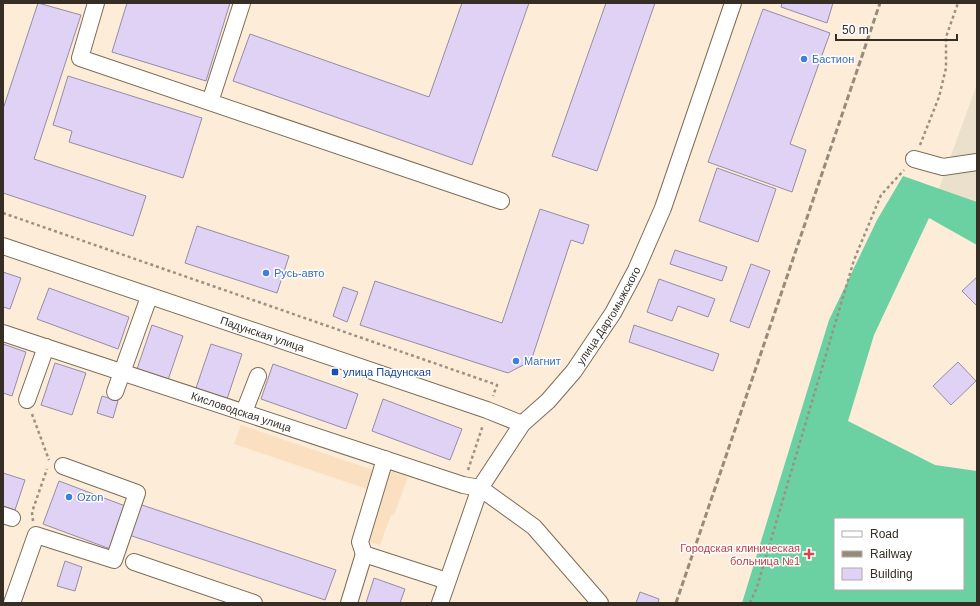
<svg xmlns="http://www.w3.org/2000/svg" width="980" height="606" viewBox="0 0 980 606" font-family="Arial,sans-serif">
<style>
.built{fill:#fae0c1}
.medical{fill:#ebe0cc}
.forest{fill:#6bd1a3;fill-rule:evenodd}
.building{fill:#dfd2f4;stroke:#968ca6}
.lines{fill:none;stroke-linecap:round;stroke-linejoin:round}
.minor-casing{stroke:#7e6c55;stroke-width:18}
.path{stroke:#9d9081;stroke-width:2.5;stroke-dasharray:3 3;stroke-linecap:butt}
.minor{stroke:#fff;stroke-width:16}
.rail{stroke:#978b7c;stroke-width:3;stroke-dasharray:6 3;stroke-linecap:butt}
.shop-dot{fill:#3f7fe0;stroke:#fff;stroke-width:1.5}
.transit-dot{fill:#1a4fb4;stroke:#fff;stroke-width:1.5}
.health-dot{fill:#e0444e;stroke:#fff;stroke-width:1.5}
.labels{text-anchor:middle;stroke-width:3;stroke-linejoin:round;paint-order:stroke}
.shop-label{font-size:11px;fill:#366cbe;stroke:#fff;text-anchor:start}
.street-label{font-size:11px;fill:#362e24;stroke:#fff}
.transit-label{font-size:11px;fill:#164399;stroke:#fff;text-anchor:start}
.health-label{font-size:11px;fill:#be3a42;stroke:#fff;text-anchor:end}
</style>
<rect width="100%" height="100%" fill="#fdecd8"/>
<path class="built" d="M241 425 376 471 370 490 234 444Z
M388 470 408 477 394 515H391L380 545 367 541Z"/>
<path class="medical" d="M977 84V214L937 194Z"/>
<path class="forest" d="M903 176 977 202V245L929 218 874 335 848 421 935 465 977 471V603H742L829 320 877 220ZM835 519H963V589H835Z"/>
<path class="building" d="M38 3 81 15 34 159 146 196 133 236 3 193V109Z
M127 3H230L206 81 112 52Z
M462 3H529L472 165 233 81 250 34 429 97Z
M606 3H655L597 171 552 156Z
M782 3H833L827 23 781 7Z
M763 9 830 33 790 144 806 150 792 192 708 162Z
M68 76 202 118 183 178 69 142 72 131 53 125Z
M717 168 776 189 758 242 699 221Z
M540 209 589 225 583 244 571 240 531 361 508 373 360 325 375 281 502 323Z
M197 226 289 256 277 293 185 263Z
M675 250 727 267 722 281 670 264Z
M751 264 770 271 749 328 730 321Z
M3 272 21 278 10 309 3 307Z
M977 277V306L962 291Z
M659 279 715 299 708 317 678 306 672 321 647 312Z
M343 287 358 292 347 322 333 316Z
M49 288 129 317 118 349 37 319Z
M152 325 183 336 168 380 137 369Z
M634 325 719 354 713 371 629 342Z
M3 344 26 352 12 396 3 393Z
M211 344 242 354 227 399 196 388Z
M958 362 976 381 951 405 933 386Z
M55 363 86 373 72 415 41 405Z
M273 364 358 394 346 429 261 399Z
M102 396 118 401 113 418 97 413Z
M383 399 462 429 450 460 372 431Z
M3 473 25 480 15 510 3 506Z
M59 481 128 507 113 550 43 524Z
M133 502 336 570 325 600 123 533Z
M65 561 82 567 75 591 57 586Z
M374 578 405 589 400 603H366Z
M640 592 659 599 658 603H636Z"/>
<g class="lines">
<g class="minor-casing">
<g id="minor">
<path d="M96 3 80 58 501 201"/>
<path d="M210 102 242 3"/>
<path d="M914 159 943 167 977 162"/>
<path id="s1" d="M3 246 487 410 522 424"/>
<path id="s2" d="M3 333 463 485 480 488 534 527 600 603"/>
<path d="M115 392 149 297"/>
<path d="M27 400 46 347"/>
<path d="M244 412 258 376"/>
<path d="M3 515 12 518"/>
<path d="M364 554 360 542 385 459"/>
<path d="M134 562 254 603"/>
<path d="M12 603 36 535 114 560 137 493 63 466"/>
<path d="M349 603 364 554 447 581"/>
<path id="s3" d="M440 603 480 488 522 424 548 401 574 371 613 313 636 270 663 208 733 3"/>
</g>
</g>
<path class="path" d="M920 145 939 97 946 68V37L958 3
M3 213 497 385 493 396
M32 414 49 460
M468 470 483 425
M33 521 32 512 47 469
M750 603 757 587 854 260 881 195 904 170"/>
<use href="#minor" class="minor"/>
<path class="rail" d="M676 603 880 3"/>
</g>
<g class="shop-dot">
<circle cx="804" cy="59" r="4"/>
<circle cx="266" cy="273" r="4"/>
<circle cx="516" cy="361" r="4"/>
<circle cx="69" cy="497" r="4"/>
</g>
<rect class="transit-dot" x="331" y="368" width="8" height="8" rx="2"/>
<path class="health-dot" d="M807 548h4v4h4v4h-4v4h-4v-4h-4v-4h4z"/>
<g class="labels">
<g class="shop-label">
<text x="812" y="63">Бастион</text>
<text x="274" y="277">Русь-авто</text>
<text x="524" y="365">Магнит</text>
<text x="77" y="501">Ozon</text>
</g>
<g class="street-label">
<text dy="4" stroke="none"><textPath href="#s3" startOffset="338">улица Даргомыжского</textPath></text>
<text dy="4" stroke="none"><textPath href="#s1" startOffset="274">Падунская улица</textPath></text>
<text dy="4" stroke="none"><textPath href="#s2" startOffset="251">Кисловодская улица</textPath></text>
</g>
<g class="transit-label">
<text x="343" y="376">улица Падунская</text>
</g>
<g class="health-label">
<text x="800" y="552">Городская клиническая<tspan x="800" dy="13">больница №1</tspan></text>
</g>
</g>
<rect width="980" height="606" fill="none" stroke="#362e24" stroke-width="8"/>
<rect x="834" y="518" width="130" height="72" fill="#ffffff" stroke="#afaba7"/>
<rect x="842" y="531" width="20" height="6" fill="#ffffff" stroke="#afaba7"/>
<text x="870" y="538" font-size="12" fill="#362e24">Road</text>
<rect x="842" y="551" width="20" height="6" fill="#978b7c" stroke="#afaba7"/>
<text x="870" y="558" font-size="12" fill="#362e24">Railway</text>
<rect x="842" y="568" width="20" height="12" fill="#dfd2f4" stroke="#afaba7"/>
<text x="870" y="578" font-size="12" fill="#362e24">Building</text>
<path d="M836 34v6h121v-6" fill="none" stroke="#362e24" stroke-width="2"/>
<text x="842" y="34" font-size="12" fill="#362e24" stroke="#ffffff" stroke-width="3" paint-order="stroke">50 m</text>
</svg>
